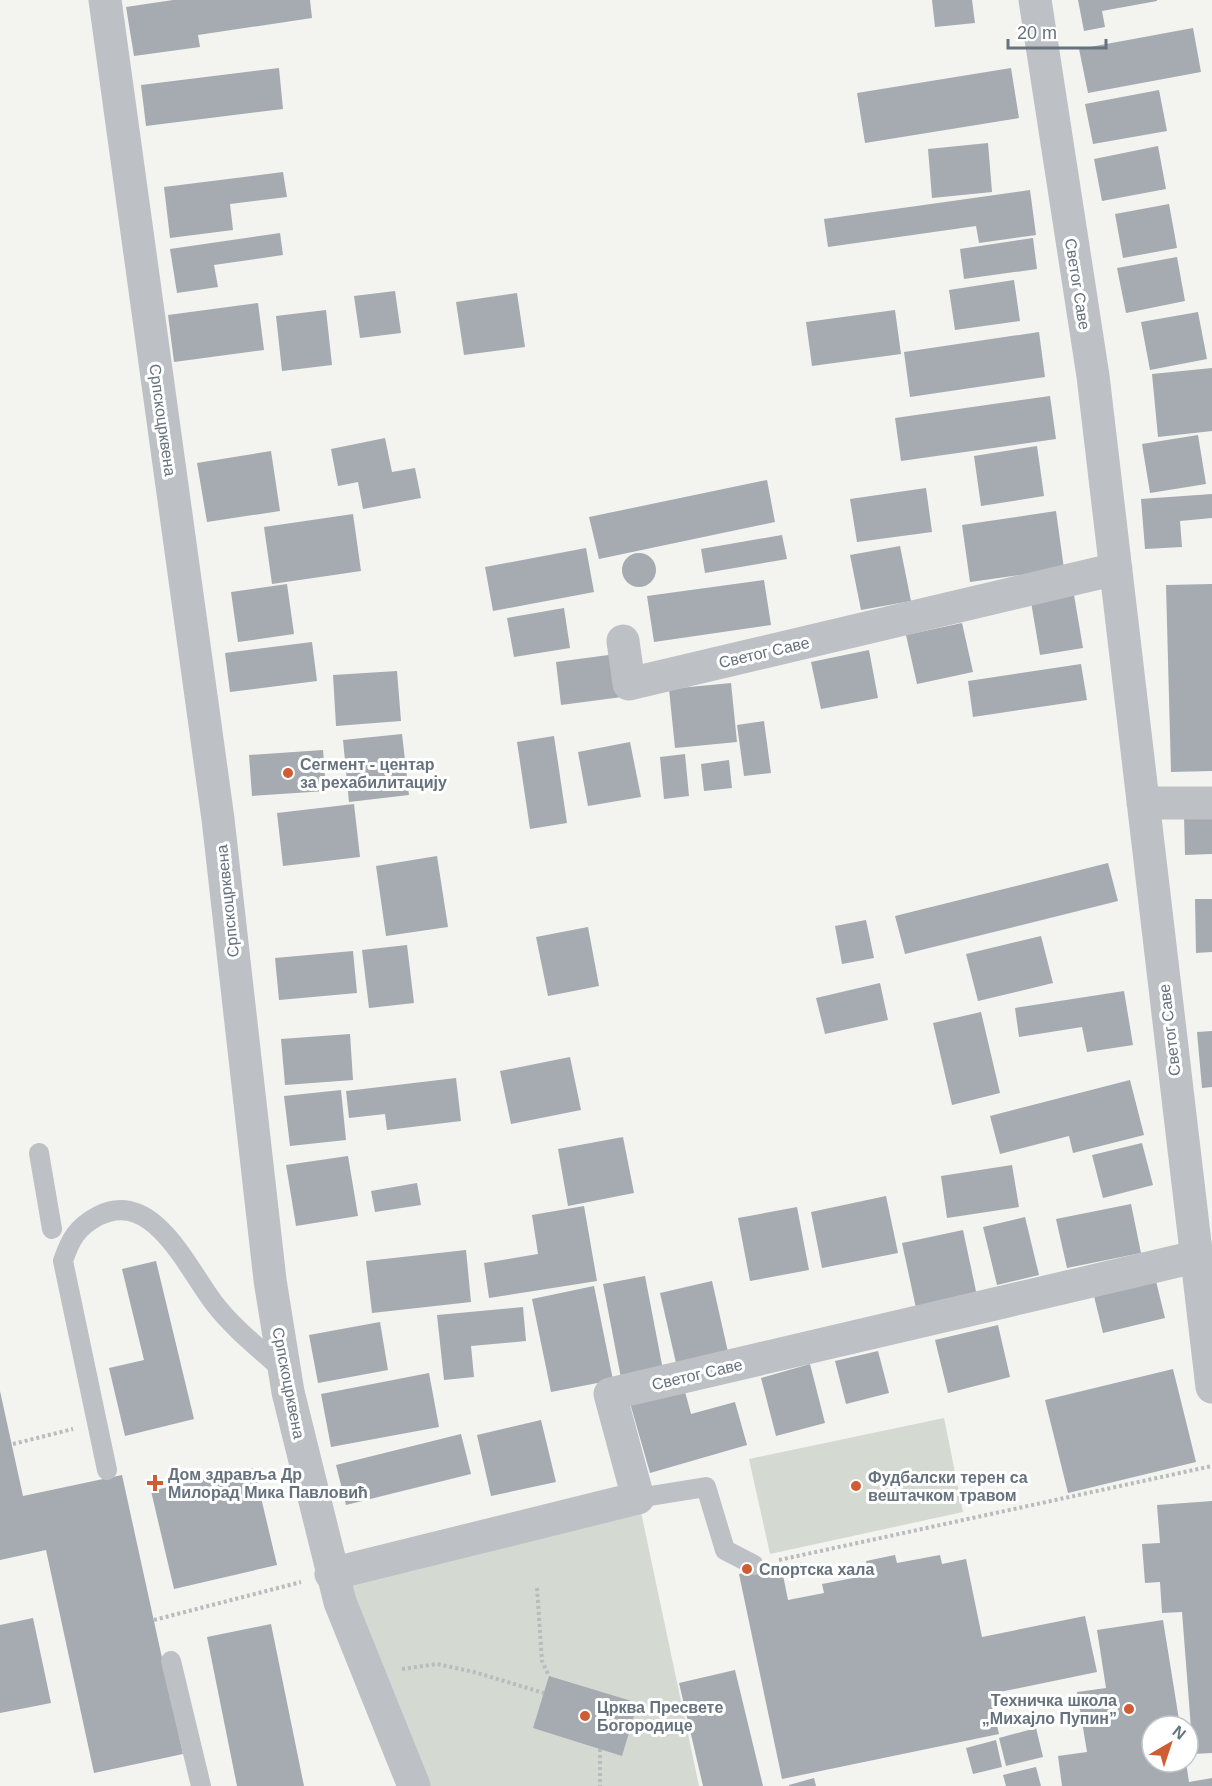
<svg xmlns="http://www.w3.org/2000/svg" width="1212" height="1786" viewBox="0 0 1212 1786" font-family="Helvetica,sans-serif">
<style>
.green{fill:#d4dad1}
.building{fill:#a5abb0}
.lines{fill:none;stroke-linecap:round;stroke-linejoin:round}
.path{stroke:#b9bbbd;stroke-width:4;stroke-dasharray:3 3;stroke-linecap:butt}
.service{stroke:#bdc0c4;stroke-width:20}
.minor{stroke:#bdc0c4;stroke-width:33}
.poi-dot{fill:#d05c34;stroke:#fff;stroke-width:2}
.labels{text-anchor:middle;stroke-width:6;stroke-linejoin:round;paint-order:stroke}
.street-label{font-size:16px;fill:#66727e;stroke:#fff}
.poi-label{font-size:16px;font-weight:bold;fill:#66727e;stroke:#fff;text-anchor:start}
</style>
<rect width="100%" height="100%" fill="#f3f3f0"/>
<path class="green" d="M944 1418 963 1512 770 1554 749 1459Z
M638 1498 699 1786H405L331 1574Z"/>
<path class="building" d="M173 0H310L312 18 198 35 200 47 134 56 126 7Z
M932 0H972L975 23 935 27Z
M1078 0H1157V1L1102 11 1105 27 1084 31Z
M1193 28 1201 72 1088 93 1079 49Z
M279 68 283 109 146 126 141 85Z
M1011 68 1019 118 865 143 857 93Z
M1159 90 1167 131 1093 144 1085 104Z
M988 143 992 192 932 198 928 149Z
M1158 146 1166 189 1102 201 1094 159Z
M283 172 287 197 230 204 233 230 170 238 164 187Z
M1030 190 1036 235 979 243 976 226 828 247 824 219Z
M1169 204 1177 248 1123 258 1115 214Z
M280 233 283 255 214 265 218 287 177 293 170 249Z
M1033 238 1037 269 964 279 960 249Z
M1177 257 1185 301 1126 313 1117 268Z
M1014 280 1020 321 955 330 949 290Z
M395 291 401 333 360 338 354 296Z
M517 293 525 347 464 355 456 302Z
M258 303 264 350 174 362 168 315Z
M326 310 332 365 282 371 276 316Z
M895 310 901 354 812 366 806 322Z
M1198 312 1207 359 1150 370 1141 322Z
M1039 332 1045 377 910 397 904 352Z
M1212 368V431L1158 437 1152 374Z
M1050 396 1056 439 901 461 895 418Z
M1198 435 1206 484 1150 493 1142 444Z
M385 438 392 472 415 468 421 498 363 509 358 482 338 486 331 449Z
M1037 446 1044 496 981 506 974 456Z
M271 451 280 511 207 522 197 463Z
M767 480 775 522 599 559 589 517Z
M926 488 932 532 857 542 850 499Z
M1212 494V518L1180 521 1182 547 1145 549 1141 499Z
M1056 511 1064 569 970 582 962 525Z
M353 514 361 571 272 584 264 527Z
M782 535 787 559 705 573 701 549Z
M900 546 911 601 861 610 850 555Z
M586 548 594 592 493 611 485 567Z
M622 570a17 17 0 1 1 34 0a17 17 0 1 1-34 0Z
M764 580 771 625 654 642 647 596Z
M287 584 294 634 238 642 231 592Z
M1212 584V771L1171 772 1166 585Z
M1074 595 1083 648 1040 655 1031 602Z
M564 608 570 648 514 657 507 618Z
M962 623 973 672 917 684 906 635Z
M312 642 317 681 230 692 225 653Z
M869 650 878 698 821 709 811 662Z
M616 654 622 697 561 705 556 662Z
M1081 664 1087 700 973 717 968 681Z
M397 671 401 721 336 726 333 675Z
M731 683 737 742 675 748 669 689Z
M764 721 771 773 744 776 737 725Z
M402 734 409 795 349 802 343 740Z
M554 736 567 823 530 829 517 742Z
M630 742 641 797 588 806 578 752Z
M323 750 326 791 252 796 249 755Z
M685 754 689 796 664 799 660 757Z
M729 760 732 788 704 791 701 764Z
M354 804 360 857 283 866 277 813Z
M1212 814V854L1185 855 1184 815Z
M437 856 448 927 386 936 376 866Z
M1108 863 1118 901 905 954 895 916Z
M1195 899H1212V952L1196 953Z
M866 920 874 958 842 964 835 926Z
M588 927 599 986 548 996 536 937Z
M1041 936 1053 983 978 1001 966 954Z
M407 945 414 1003 369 1008 362 950Z
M353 951 357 993 279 1000 275 958Z
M880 983 888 1020 825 1034 816 998Z
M1124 991 1133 1045 1087 1052 1082 1027 1019 1037 1015 1008Z
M981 1012 1000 1093 952 1105 933 1023Z
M1212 1031V1087L1202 1088 1197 1032Z
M350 1034 353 1080 285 1085 281 1039Z
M570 1057 581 1110 511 1124 500 1071Z
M456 1078 461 1121 387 1130 385 1114 349 1118 346 1091Z
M1130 1080 1144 1135 1073 1153 1069 1136 1000 1154 990 1116Z
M341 1090 346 1140 290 1146 284 1096Z
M623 1137 634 1193 568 1206 558 1149Z
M1142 1143 1153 1185 1103 1198 1092 1155Z
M348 1156 358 1216 296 1226 286 1165Z
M1012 1165 1019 1207 947 1218 941 1176Z
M417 1183 421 1205 375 1212 371 1191Z
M886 1196 898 1253 822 1268 811 1212Z
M1131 1204 1141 1253 1067 1268 1056 1219Z
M584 1206 597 1281 489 1298 484 1263 538 1254 532 1215Z
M797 1207 809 1270 750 1281 738 1218Z
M1025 1217 1039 1275 997 1285 983 1227Z
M963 1230 977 1296 916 1308 902 1243Z
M466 1250 471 1302 372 1313 366 1261Z
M156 1261 194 1419 125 1436 109 1368 144 1360 122 1269Z
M645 1276 663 1370 621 1378 603 1284Z
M1155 1277 1165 1318 1103 1333 1093 1292Z
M712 1281 728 1352 676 1363 660 1293Z
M594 1286 613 1380 551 1392 532 1299Z
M523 1307 526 1341 471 1346 474 1377 444 1380 437 1315Z
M380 1322 388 1370 318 1383 309 1335Z
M998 1325 1010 1377 948 1393 935 1340Z
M878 1351 889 1393 846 1404 835 1361Z
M810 1364 825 1423 776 1436 761 1378Z
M1173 1369 1196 1462 1068 1493 1045 1400Z
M429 1373 439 1427 331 1447 321 1394Z
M684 1388 691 1414 735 1402 747 1445 650 1473 630 1403Z
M0 1391 23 1496 122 1475 183 1754 94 1773 46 1550 0 1560Z
M541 1420 556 1482 491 1496 477 1435Z
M461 1434 471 1474 346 1505 336 1465Z
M254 1468 277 1565 174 1589 151 1491Z
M1212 1501V1753L1193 1754 1182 1612 1162 1613 1160 1582 1145 1583 1142 1544 1160 1543 1157 1505Z
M895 1555 897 1563 940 1555 942 1564 966 1559 982 1637 1085 1616 1097 1672 990 1694 999 1734 782 1779 739 1574 781 1565 788 1600 824 1593 822 1584 869 1575 866 1561Z
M33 1618 51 1703 0 1713V1625Z
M1163 1620 1180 1726H1152V1762H1186L1189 1782 1212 1778V1786H1062L1058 1756 1087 1752 1077 1692 1106 1688 1097 1630Z
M271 1624 304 1786H237L207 1637Z
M735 1670 763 1786H703L679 1683Z
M549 1676 638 1703 622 1756 533 1728Z
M1036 1728 1043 1757 1006 1766 999 1738Z
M996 1740 1002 1767 973 1774 966 1748Z
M1036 1767 1041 1786H1006L1003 1775Z
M814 1778 816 1786H789V1785Z"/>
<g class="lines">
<path class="path" d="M13 1444 73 1429
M779 1560 1212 1466
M537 1588 542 1661 549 1676
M154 1620 301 1582
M402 1669 437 1664 474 1672 544 1693
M600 1749V1786"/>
<path class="service" d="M39 1153 52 1229
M107 1470 63 1261C70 1240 77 1227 98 1216 153 1188 187 1268 214 1303 233 1328 260 1349 283 1370
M638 1498 706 1487 725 1550 754 1565
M171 1661 201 1786"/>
<path class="minor" d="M105 0 218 819 270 1280 288 1392 340 1602 414 1786
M1035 0 1093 376 1212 1387
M623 641 629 684 1116 569
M1143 803H1212
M331 1574 638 1498 610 1394 1195 1257"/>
</g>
<g class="poi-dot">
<circle cx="288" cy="773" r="6"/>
<path d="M152 1474h6v6h6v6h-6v6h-6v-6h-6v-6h6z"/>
<circle cx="856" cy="1486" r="6"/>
<circle cx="747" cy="1569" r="6"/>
<circle cx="1129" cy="1709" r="6"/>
<circle cx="585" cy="1716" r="6"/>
</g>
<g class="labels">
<g class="street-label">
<text transform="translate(1078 284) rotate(81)" y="6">Светог Саве</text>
<text transform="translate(163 420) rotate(82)" y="6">Српскоцрквена</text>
<text transform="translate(764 652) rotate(-13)" y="6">Светог Саве</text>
<text transform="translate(227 901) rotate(-96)" y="6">Српскоцрквена</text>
<text transform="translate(1169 1030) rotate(-97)" y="6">Светог Саве</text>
<text transform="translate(697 1374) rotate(-13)" y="6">Светог Саве</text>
<text transform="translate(289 1383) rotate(79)" y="6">Српскоцрквена</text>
</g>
<g class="poi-label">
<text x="300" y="770">Сегмент - центар<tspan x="300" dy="18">за рехабилитацију</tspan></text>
<text x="168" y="1480">Дом здравља Др<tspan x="168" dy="18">Милорад Мика Павловић</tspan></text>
<text x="868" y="1483">Фудбалски терен са<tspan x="868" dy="18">вештачком травом</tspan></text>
<text x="759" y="1575">Спортска хала</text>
<text x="1117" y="1706" text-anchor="end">Техничка школа<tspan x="1117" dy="18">„Михајло Пупин”</tspan></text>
<text x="597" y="1713">Црква Пресвете<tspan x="597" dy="18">Богородице</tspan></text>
</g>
</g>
<g transform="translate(1170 1744) rotate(39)"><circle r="28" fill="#ffffff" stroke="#c2c7cb" stroke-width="1.5"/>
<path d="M0-4.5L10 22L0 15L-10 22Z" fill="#d05c34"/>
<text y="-9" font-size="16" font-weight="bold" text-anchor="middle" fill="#66727e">N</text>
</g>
<path d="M1008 39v9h98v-9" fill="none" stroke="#66727e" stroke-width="3"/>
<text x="1017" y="39" font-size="18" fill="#66727e" stroke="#ffffff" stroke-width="4.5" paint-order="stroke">20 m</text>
</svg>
